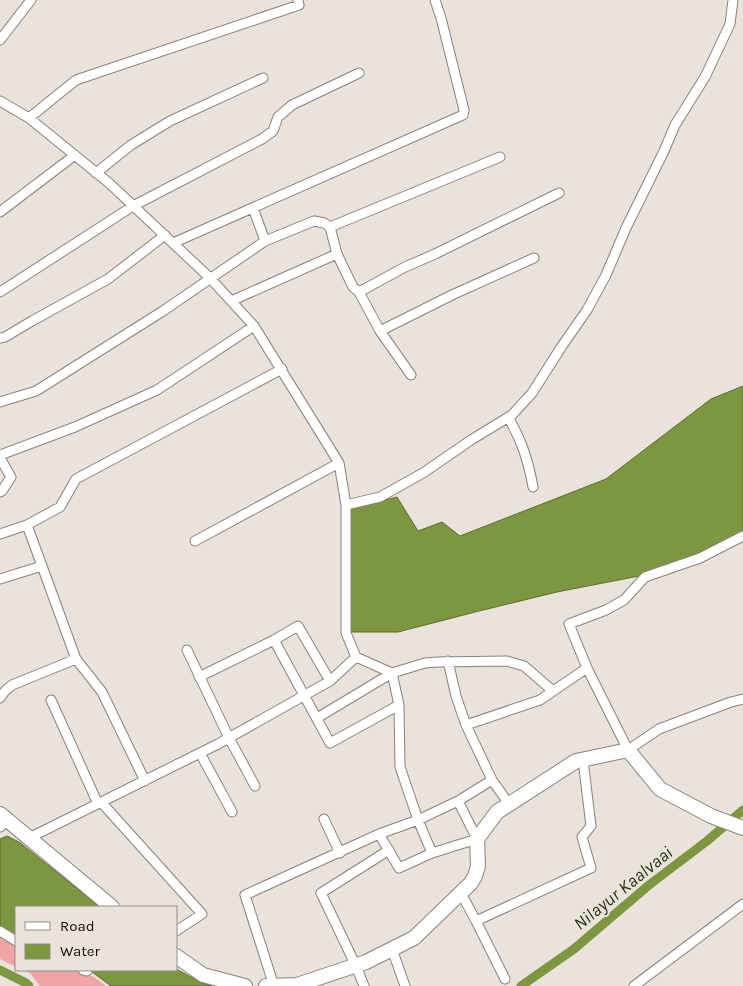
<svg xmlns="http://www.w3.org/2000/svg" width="743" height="986" viewBox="0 0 743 986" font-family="Karla,sans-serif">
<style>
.green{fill:#f2a3a6}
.water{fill:#7d9741;stroke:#5c6d30}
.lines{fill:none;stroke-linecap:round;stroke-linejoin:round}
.canal{stroke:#7d9741;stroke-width:9}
.minor-casing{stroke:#89827b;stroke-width:11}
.secondary-casing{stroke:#89827b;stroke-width:16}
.minor{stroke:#fff;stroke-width:9}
.secondary{stroke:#fff;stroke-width:14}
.labels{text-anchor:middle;stroke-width:4;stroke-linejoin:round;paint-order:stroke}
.water-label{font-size:18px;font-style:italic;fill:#29340f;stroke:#eae3db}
</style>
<rect width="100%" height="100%" fill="#eae3db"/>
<path class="green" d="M0 936 16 944V967L0 959Z
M23 970H74L94 977 106 986H40L30 973Z"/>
<path class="water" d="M743 386V536L639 576 557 592 479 611 398 632H350L349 509 397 497 418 531 442 522 460 536 606 479 711 399Z
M7 836 19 842 100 907H16V940L0 930V839Z
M176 969 202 983 212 986H111L92 972 85 970Z"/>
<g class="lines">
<path class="canal" d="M0 970 26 983 29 986
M521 986 574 949 649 885 707 841 743 810"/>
<g class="minor-casing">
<path id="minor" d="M0 40 31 0
M0 101 29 118 109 183 210 278 254 326 339 463 346 505V633L356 657 330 681 218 744 29 838
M29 118 76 80 299 5 298 0
M96 173 131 145 170 121 263 78
M253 208 265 241
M0 212 75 155
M330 227 500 157
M173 243 463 115 464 110 441 18 435 0
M0 292 133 206 262 139 273 131 278 117 292 105 359 73
M359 292 405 267 435 254 559 193
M231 301 337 254
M380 331 452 295 534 258
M0 338 5 337 32 321 108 279 165 235
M0 402 36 391 163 311 265 241 314 221 324 223 330 227 337 254 353 287 359 292 380 331 411 375
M508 417C522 441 528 460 533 487
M0 455 75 427 157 390 254 326
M0 458 11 477 2 491 0 492
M346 505 380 497 423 473 471 440 512 415 532 393 562 346 587 310 606 275 626 228 664 151 675 125 705 77 730 24 733 0
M27 525 60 507 76 479 282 369
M0 534 27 525 42 566
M195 541 339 463
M0 579 42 566 76 659 102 692 145 781
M187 650 229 738 255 786
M448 661 456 696 466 725
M587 668 569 624 606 610 624 600 645 577 700 558 743 536
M199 677 274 640
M330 681 298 626 274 640 330 743 399 705
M0 698 5 691 12 685 76 659
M51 700 98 804
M317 718 392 673 425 663 438 662 507 661 524 666 553 691
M200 753 232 812
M458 801 492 780
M101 802 202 914 176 931
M509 804 492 780 466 725 540 700 587 668 628 750 659 729 731 702 743 699
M324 819 340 853
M0 827 8 820
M379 834 399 868 432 853
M461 893 476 921 505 979
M476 921 591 868 582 837 591 826 583 760
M0 931 16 941
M392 949 405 986
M83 970 87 971
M274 986 245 895 379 834 418 820 458 801 477 839 432 853 418 820 400 767 399 705 392 673 356 657
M364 986 356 966 321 893 389 850
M634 986 743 904"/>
</g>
<g class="secondary-casing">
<path id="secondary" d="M0 814 112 907
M176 956 203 975 245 986
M266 986 297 985 366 962 414 938 471 883 475 876 478 866 477 839 497 812 576 761 628 750 660 789 711 816 743 828"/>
</g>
<use href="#minor" class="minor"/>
<use href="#secondary" class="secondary"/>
</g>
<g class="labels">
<g class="water-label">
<text transform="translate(623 888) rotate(-39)" y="6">Nilayur Kaalvaai</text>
</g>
</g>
<rect x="15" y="906" width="162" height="65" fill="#eae3db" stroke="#928d87"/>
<rect x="25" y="922" width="25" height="8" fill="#ffffff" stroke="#928d87"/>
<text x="60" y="931" font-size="15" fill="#0f0c0a">Road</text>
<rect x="25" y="944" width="25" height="15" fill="#7d9741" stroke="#928d87"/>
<text x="60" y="956" font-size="15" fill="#0f0c0a">Water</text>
</svg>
